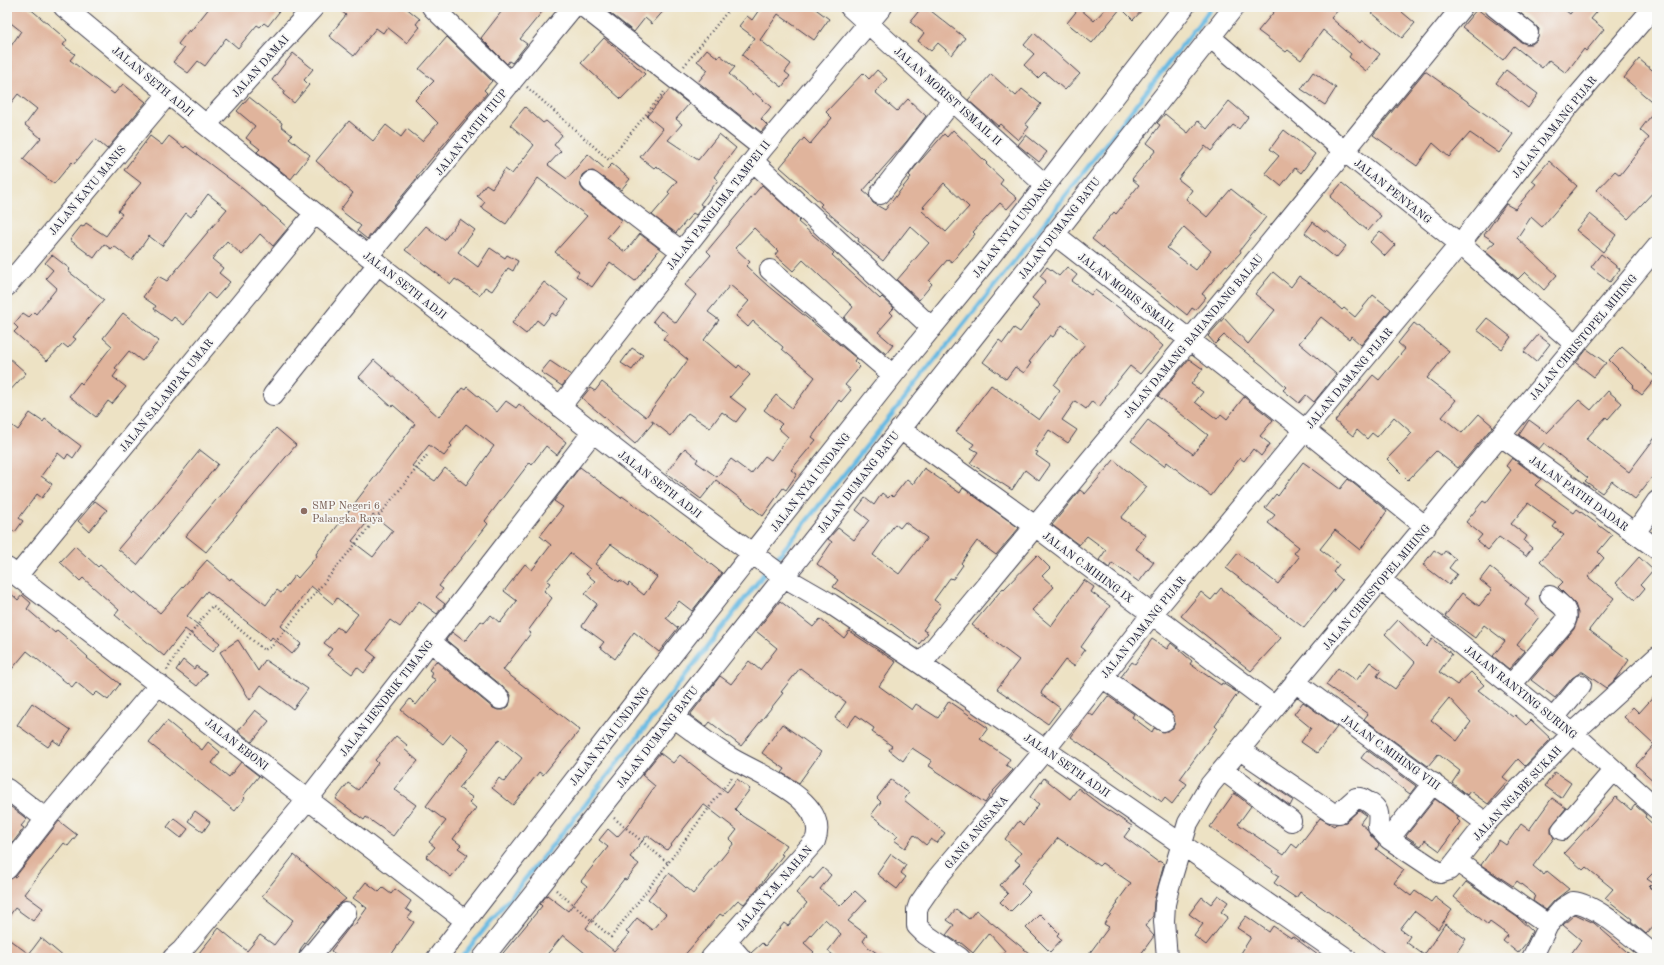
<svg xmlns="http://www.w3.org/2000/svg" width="1664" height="965" viewBox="0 0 1664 965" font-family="'Old Standard TT',serif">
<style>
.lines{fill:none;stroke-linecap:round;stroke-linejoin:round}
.stream{stroke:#67bae3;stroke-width:4.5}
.building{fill:#e0b49c;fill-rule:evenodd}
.minor-casing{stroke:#403f50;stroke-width:22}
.path{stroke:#403f50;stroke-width:2.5;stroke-dasharray:1 3;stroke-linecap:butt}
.minor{stroke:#fff;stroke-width:20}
.education-dot{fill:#8d6e63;stroke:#f6f6f2;stroke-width:1.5}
.labels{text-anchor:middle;stroke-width:3.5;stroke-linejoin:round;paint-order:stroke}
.street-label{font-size:11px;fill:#22223b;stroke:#f6f6f2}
.education-label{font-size:11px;fill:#785e54;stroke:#f6f6f2;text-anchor:start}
</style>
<rect width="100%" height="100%" fill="#f6f6f2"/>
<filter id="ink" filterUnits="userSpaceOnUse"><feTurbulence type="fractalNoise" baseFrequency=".025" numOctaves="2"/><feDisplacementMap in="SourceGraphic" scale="8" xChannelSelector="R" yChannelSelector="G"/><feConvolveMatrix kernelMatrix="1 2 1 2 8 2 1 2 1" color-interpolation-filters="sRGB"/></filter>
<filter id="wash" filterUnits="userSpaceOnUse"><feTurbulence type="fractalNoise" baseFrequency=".012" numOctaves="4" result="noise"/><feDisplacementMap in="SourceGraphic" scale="16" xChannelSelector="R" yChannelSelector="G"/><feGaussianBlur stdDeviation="0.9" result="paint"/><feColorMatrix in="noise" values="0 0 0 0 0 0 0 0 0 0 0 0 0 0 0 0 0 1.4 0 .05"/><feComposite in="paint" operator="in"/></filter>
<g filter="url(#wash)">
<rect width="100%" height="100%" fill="#ede2c4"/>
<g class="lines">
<path class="stream" d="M773 563 1028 244 1212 7
M461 958 585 805 767 570"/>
</g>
<g id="blocks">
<path class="building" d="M7 7H28L67 40 63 45 75 54 70 60 114 94 123 84 146 102 107 149 95 139 74 164 72 162 54 184 23 159 41 138 25 125 37 109 18 94 7 108V52L21 31 7 20Z
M210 7H273L279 12 268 26 264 23 260 27 257 25 238 48 226 38 205 66 198 61 188 73 173 62 184 49 178 44 189 30 190 32Z
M336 7H405L420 19 416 24 420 27 407 43 387 27 383 33 376 28 354 56 329 36 346 15Z
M505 7H546L520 39 527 44 512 63 509 61 507 64 481 38Z
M614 7H667L652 24 645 18 634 32 610 13Z
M761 7H813L829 19 814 40 778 14 760 40 791 64 785 72 790 76 782 87 742 55 755 38 739 26 747 16 752 20Z
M922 7H926L965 38 952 55 938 43 931 51 918 41 924 33 910 22Z
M1107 7H1145L1133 20 1121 8 1092 43 1067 23 1079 8 1094 21Z
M1278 7H1341L1331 18 1360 43 1362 40 1380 54 1366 71 1349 57 1351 54 1323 30 1301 60 1288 50 1286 52 1258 31Z
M1365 7H1396L1415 23 1402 38Z
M1522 7H1561L1570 14 1575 7H1601L1591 19 1604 29 1586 51 1584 49 1566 73 1549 60 1542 68 1514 46 1503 60 1462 27 1477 9 1521 42 1526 44H1532L1537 40 1539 29 1518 11Z
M1034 33 1080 74 1065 90 1044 72 1038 78 1024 65 1034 54 1024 45Z
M447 37 492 81 484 90 487 93 416 177 417 178 367 239 357 231 361 226 340 210 353 193 316 161 349 121 373 141 386 125 401 137 407 129 422 141 438 123 415 100 434 81 419 69Z
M604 38 645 74 621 99 581 63Z
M707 49 718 58 720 55 735 67 729 74 753 95 755 93 771 107 761 119 767 125 761 132 698 82 708 70 697 61Z
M293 53 313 69 304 80 309 85 294 103 283 94 285 91 272 80Z
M1639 59 1657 74V106L1624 78Z
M877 70 887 79 875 92 897 111 908 99 926 116 907 141 863 191 869 196 873 203 885 210 911 177 909 175 916 166 944 134 947 137 953 130 987 163 986 164 1003 180 1000 184 1017 198 1007 209 1000 203 973 232 975 234 952 262 948 259 929 281 932 284 919 300 897 280 929 243 910 226 883 261 858 241 859 239 820 206 822 204 780 167 804 138 810 144 832 118 826 112 863 73 869 79ZM944 183 969 207 946 232 922 211 925 208 923 207Z
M1506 70 1538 94 1528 108 1496 83Z
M1425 71 1513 134 1499 153 1470 133 1449 157 1433 143 1417 166 1373 135Z
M1313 72 1336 88 1325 105 1301 89Z
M991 74 1016 96 1022 89 1041 104 1025 124 1029 127 1018 140 1000 124 998 126 968 100Z
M670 89 689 104 676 119 682 124 668 140 698 160 719 134 736 148 714 177 718 180 700 204 703 206 696 215 693 213 676 233 652 215 670 194 668 192 677 181 656 166 654 168 640 157 663 129 647 116Z
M249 97 282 123 281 126 292 135 289 138 310 155 291 179 257 152 260 149 246 138 255 126 237 111Z
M1229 101 1248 117 1239 129 1233 125 1211 151 1205 146 1178 179 1192 190 1186 199 1207 217 1231 189 1266 217 1240 250 1241 252 1228 266 1226 265 1202 294 1206 297 1195 310 1192 308 1187 315 1092 239 1114 212 1116 214 1139 185 1132 179 1156 150 1147 143 1160 125 1157 123 1165 114 1188 133 1198 121 1207 129ZM1184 227 1211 251 1196 270 1167 248Z
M525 107 543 123 546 121 562 135 554 145 561 151 548 165 567 179 588 154 606 170 612 164 630 179 621 190 593 171 586 172 582 175 580 181 581 187 584 191 622 220 607 238 625 252 640 234 660 249 635 281 610 262 592 287 576 276 579 272 555 252 587 216 538 178 506 224 481 207 485 202 477 196 486 184 492 188 505 169 512 174 534 145 510 125Z
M1657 108V188L1628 219 1597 190 1615 171 1620 175 1649 138 1640 130Z
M1284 130 1315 154 1301 173 1295 168 1281 186 1265 173 1279 156 1270 149Z
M1026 135 1047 152 1039 162 1018 145Z
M150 136 162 145 169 136 184 148 186 146 243 189 288 228 273 246 260 234 242 255 227 241 212 259 223 268 219 273 230 282 215 299 208 293 184 325 174 317 171 321 154 309 156 306 143 297 158 276 167 281 227 209 208 194 191 217 186 213 162 246 149 236 132 260 114 246 111 249 104 244 94 258 70 240 81 226 83 227 86 223 106 236 122 214 118 211 141 183 124 170Z
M1549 161 1577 186 1542 227 1531 217 1517 238 1557 275 1544 290 1525 272 1518 279 1485 251 1495 242 1484 235 1506 204 1515 209 1536 184 1532 181Z
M1342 183 1381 216 1368 231 1330 197Z
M762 185 800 220 798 222 834 253 832 255 880 299 882 297 894 308 890 312 893 315 878 332 893 345 886 354 844 318 853 307 803 260 793 271 775 255 778 251 754 228 735 248 750 262 746 266 768 286 856 358 854 361 860 367 845 385 851 390 841 402 839 400 812 437 816 440 791 470 797 474 786 490 783 488 763 516 716 480 701 499 666 473 685 448 698 459 696 462 717 477 731 459 751 474 765 456 771 460 788 437 778 428 782 424 764 410 776 395 792 408 815 377 782 349 783 347 753 321 748 327 736 316 749 301 730 285 708 312 719 320 704 340 737 368 739 365 750 375 730 397 746 409 736 422 722 412 710 428 688 413 671 436 651 420 653 423 635 444 582 398 590 388 595 391 602 382 646 417 688 360 663 339 668 333 653 321 661 311 676 323 696 295 685 285 711 255 707 251Z
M1590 214 1616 235 1603 252 1576 230Z
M460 219 475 230 458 252 478 267 490 248 505 258 507 255 518 261 513 271 508 268 492 291 485 287 480 295 455 279 451 284 405 250 426 226 444 240Z
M1313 222 1326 232 1327 230 1346 246 1336 258 1305 233Z
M1380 231 1395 245 1385 256 1370 242Z
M1601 254 1620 269 1610 282 1591 267Z
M52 255 70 269 68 271 104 300 73 337 76 339 68 348 63 344 47 361 14 332 18 328 14 324 23 313 29 317 34 312 36 314 57 288 46 278 53 270 45 263Z
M1047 267 1059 276 1067 267 1077 275 1072 281 1091 295 1095 290 1122 310 1163 346 1140 374 1130 366 1105 397 1106 398 1099 407 1092 401 1086 409 1075 401 1062 420 1077 430 1068 443 1049 430 1035 451 1038 452 1036 455 1050 465 1039 481 1025 470 1012 490 970 463 978 452 971 448 974 444 956 432 991 385 1039 420 1060 390 1054 385 1085 344 1062 325 1053 337 1050 335 1029 362 1031 363 1024 373 1015 367 1006 379 983 362 999 340 1003 343 1014 328 1020 332 1040 305 1032 298 1046 281 1040 276Z
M1273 272 1291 287 1299 276 1322 292 1342 310 1344 308 1355 317 1373 295 1391 309 1361 345 1351 336 1349 339 1321 317 1299 343 1336 374 1314 402 1306 395 1299 403 1283 390 1286 387 1263 366 1224 335 1215 344 1208 336 1224 318 1248 344 1275 310 1255 294Z
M544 282 568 300 556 316 552 313 543 325 537 320 526 334 512 323Z
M123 313 159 341 142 361 129 351 115 368 118 370 113 377 126 387 112 404 108 401 96 417 69 396 80 382 82 384 112 346 103 338Z
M1487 318 1511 337 1502 349 1477 330Z
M1414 323 1449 351 1427 378 1456 400 1442 417 1462 433 1479 414 1493 426 1458 468 1436 451 1408 480 1387 459 1412 433 1394 417 1377 437 1372 433 1367 439 1357 430 1353 436 1335 421 1373 375 1379 380 1405 349 1398 343Z
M1538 335 1550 344 1536 362 1524 352Z
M1622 347 1656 378 1642 395 1632 387 1634 385 1609 360Z
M632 348 643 355 632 370 621 363Z
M1587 349 1606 363 1594 377 1576 363Z
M7 356 26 373 7 394Z
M1189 359 1203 369 1191 384 1203 392 1195 402 1217 419 1221 414 1227 419 1244 397 1273 420 1260 436 1270 444 1261 456 1253 449 1244 461 1240 458 1211 496 1167 462 1164 466 1131 441 1148 420 1193 454 1208 435 1158 396Z
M374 360 439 417 462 388 465 390 467 387 497 412 506 401 516 408 519 404 566 442 557 455 546 446 532 464 530 462 507 492 485 521 488 524 439 586 443 589 436 597 445 604 437 614 419 601 400 627 390 620 367 650 376 657 364 673 357 667 352 674 327 655 332 649 324 643 337 627 344 632 358 614 337 598 333 604 311 586 281 626 301 644 292 654 272 637 270 640 207 591 187 616 220 643 213 651 185 629 164 656 115 615 119 610 83 578 80 581 60 562 75 546 98 567 100 565 133 594 135 592 160 613 207 560 230 580 231 578 266 605 277 590 281 593 295 575 298 578 317 556 316 554 415 424 393 405 392 407 359 377ZM466 424 494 446 466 485 445 468 435 481 412 466 429 445 444 456 452 446 450 444ZM373 515 393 531 373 557 352 541Z
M550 361 571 375 562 386 541 372Z
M1608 391 1622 403 1608 419 1606 417 1586 439 1629 472 1657 435V471L1635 499 1612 481 1602 493 1585 481 1588 478 1544 443 1539 449 1519 435 1529 420 1547 433 1579 400 1591 410Z
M30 413 43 422 45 419 81 446 73 458 68 454 65 459 58 453 41 476 52 484 42 498 37 494 19 518 23 521 15 532 11 530 7 535V422L18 430Z
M276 428 296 445 206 552 186 536Z
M200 450 218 464 137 565 118 549 154 507Z
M1512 458 1541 479 1535 485 1574 513 1577 509 1612 535 1598 552 1604 558 1588 577 1614 598 1589 630 1629 660 1616 679 1606 688 1583 672H1581L1572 678 1555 698 1531 680 1574 629 1577 621 1578 613 1575 604 1558 587 1563 582 1540 561 1564 535 1553 527 1556 523 1528 503 1511 524 1527 536 1524 541 1532 548 1526 556 1499 537 1488 550 1477 541 1482 535 1466 522 1483 501 1486 503 1511 470 1506 466Z
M1114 460 1147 487 1121 518 1146 535 1136 549 1154 562 1139 582 1112 563 1109 568 1099 560 1106 550 1087 536 1079 545 1052 525 1080 490 1085 494Z
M1303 462 1340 489 1348 479 1387 511 1360 550 1335 530 1320 549 1339 564 1333 572 1342 580 1304 628 1226 568 1238 553 1278 584 1299 557 1294 553 1299 547 1268 523 1275 515 1265 508 1276 494 1278 496Z
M580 467 621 498 622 496 650 516 722 573 692 611 679 601 666 618 678 628 659 652 634 632 615 659 600 647 604 642 582 626 597 604 585 594 595 581 586 574 590 569 570 553 547 581 550 583 544 591 552 598 528 631 531 633 503 670 580 730 543 775 539 772 513 805 492 788 499 778 504 782 522 758 500 740 497 742 459 788 473 798 469 802 476 808 453 839 461 845 458 848 468 855 451 877 426 857 435 847 429 842 446 821 426 806 469 749 451 734 443 744 401 710 410 699 416 705 436 680 431 677 433 673 429 670 436 661 493 708 498 710H504L509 706 511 695 507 690 446 640 452 632 464 641 465 639 466 640 481 621 484 623 491 615 500 623 517 601 504 591 525 564 532 570 551 545 540 536 563 507 554 501ZM611 544 657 577 644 595 629 583 628 586 620 580 619 582 595 564Z
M924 468 960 493 963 488 1019 528 996 555 977 541 961 563 963 565 953 579 950 578 934 600 941 605 923 630 928 633 919 644 891 624 833 587 838 580 817 564 832 542 828 539 838 528 854 540 869 520 856 510 865 498 874 505 882 493 888 498 891 495 893 497 907 479 913 484ZM905 522 927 538 899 574 873 555 895 524 900 528Z
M95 501 107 510 89 531 78 521Z
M1434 550 1442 555 1445 551 1456 559 1449 568 1457 574 1449 585 1423 565Z
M1037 555 1050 568 1042 576 1054 587 1032 610 1051 626 1084 580 1094 587 1091 592 1110 606 1081 647 1085 650 1074 666 1065 660 1042 691 1041 694 1060 708 1048 724 997 689 1019 660 972 625 1003 588 1004 589Z
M1639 557 1653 570 1641 584 1645 588 1635 600 1616 583Z
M1490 567 1529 599 1525 605 1539 617 1517 645 1525 651 1509 669 1493 656 1505 641 1484 625 1475 638 1445 616 1462 593 1479 606 1492 590 1480 580Z
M1221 588 1281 638 1251 671 1181 616 1201 592 1211 600Z
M7 590 18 600 22 595 31 603 27 609 55 633 57 630 68 639 88 657 87 658 120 684 108 700 97 692 93 696 76 682 72 687 27 651 7 675Z
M780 601 813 627 820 619 844 638 849 631 896 662 879 686 912 710 916 704 938 718 949 701 988 728 980 739 1010 759 1006 765 1013 770 993 791 985 803 929 766 932 761 912 748 903 761 889 750 892 746 872 732 874 728 856 715 847 727 835 718 846 702 800 668 781 692 783 693 741 746 710 722 706 727 690 715 720 676 731 684 749 661 760 670 777 648 756 631Z
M1398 620 1426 647 1432 639 1452 654 1439 672 1457 685 1471 672 1484 685 1478 690 1513 717 1515 715 1526 725 1531 720 1551 739 1525 766 1518 759 1503 777 1508 781 1488 804 1470 791 1467 795 1452 783 1460 771 1438 754 1428 766 1364 719 1368 714 1326 685 1338 668 1356 681 1370 662 1381 670 1377 676 1395 689 1415 662 1385 634ZM1449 698 1471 722 1457 741 1431 720Z
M1152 639 1167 649 1171 643 1192 661 1190 664 1221 685 1222 683 1238 693 1215 726 1217 728 1180 779 1187 784 1172 804 1165 798 1162 802 1071 737 1089 713 1093 716 1108 696 1134 714 1132 717 1152 732 1154 728 1163 732 1173 728 1175 722 1171 712 1121 677 1132 662 1135 664Z
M238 640 258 671 265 660 308 689 293 709 261 685 250 700 220 652Z
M183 660 194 669 196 666 207 674 197 686 176 670Z
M1657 693V784L1636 765 1654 745 1624 717 1633 707 1639 713Z
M1303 702 1337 727 1317 753 1301 742 1311 728 1294 714Z
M32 703 71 730 60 745 53 740 48 747 17 725Z
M255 710 269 721 252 742 238 731Z
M167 721 202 750 208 742 220 752 212 763 229 777 241 762 259 776 243 796 245 798 235 811 149 743Z
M782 724 821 752 799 783 782 773 785 769 762 753Z
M396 736 407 745 404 749 418 761 394 789 416 805 393 836 366 817 364 820 336 799 348 783 358 790 378 763 375 760Z
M1367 750 1416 786 1410 794 1361 758Z
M660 753 673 763 680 755 727 792 737 779 750 789 735 809 742 816 787 845 781 854 783 855 757 889 744 904 738 900 723 916 720 914 682 958H591L563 935 544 958H499L542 906 540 904 547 895 568 911 587 886 581 881 608 847 599 840 608 829 617 837 628 825 655 786 642 775ZM703 804 737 830 730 839 734 843 693 894 669 873 648 899 666 914 652 930 637 918 626 932 629 934 614 951 586 928 624 879 626 880 639 864 630 857 647 835 667 850Z
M1555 772 1571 783 1561 798 1545 786Z
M1044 778 1070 799 1078 788 1100 805 1132 826 1124 837 1158 862 1159 861 1164 864 1154 901 1153 916 1145 926 1154 936 1138 958H1086L1109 927 1104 924 1118 903 1117 902 1131 883 1102 863 1099 866 1058 838 1021 883 1030 892 1010 912 1000 902 1008 894 1000 885 1020 864 1015 860 1021 853 1005 839 1019 821 1023 825 1039 804 1030 797Z
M1262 779 1293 800 1290 806 1259 783Z
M891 780 909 793 904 800 945 833 937 843 931 839 926 845 914 835 905 848 894 840 898 836 871 815 881 802 877 798Z
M1234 793 1251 806 1238 824 1284 855 1292 844 1297 848 1320 818 1334 826 1336 824 1346 822 1359 810 1362 812 1366 815 1360 823 1367 829 1370 835 1379 845 1376 849 1404 870 1394 883 1411 896 1415 891 1431 902 1435 897 1452 910 1438 929 1414 911 1400 929 1410 936 1406 942 1424 955 1445 924 1466 939 1453 958H1391L1360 934 1300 892 1296 898 1274 883 1279 876 1272 872 1273 870 1210 827Z
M1616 797 1631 810 1635 805 1646 815 1645 817 1657 828V869L1647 879 1653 883 1649 887 1657 894V922L1646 934 1631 921 1632 919 1605 898 1613 889 1586 867 1583 870 1564 853Z
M1552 798 1566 808 1551 827V833L1554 838 1533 866 1544 875 1547 871 1569 889 1555 900 1546 910 1533 901 1535 895 1517 881 1513 886 1481 865 1499 840 1506 845 1521 824 1529 830Z
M1435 799 1459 817 1457 819 1460 822 1440 851 1425 840 1421 846 1406 836Z
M7 804 27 819 21 826 24 828 7 850Z
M195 811 210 822 203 832 188 821Z
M174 818 188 829 181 838 167 827Z
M59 821 77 835 68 846 64 843 24 894 43 908 33 921 15 908 7 919V880L16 876Z
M891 854 906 865 901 873 906 877 897 889 877 874Z
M294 855 346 899 337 906 323 923 322 921 301 948 298 958H205L199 953 219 928 247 951 260 935 274 945 293 920 262 896Z
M823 868 831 875 820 889 840 906 855 891 866 901 848 921 867 935 863 941 868 947 884 958H837L828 951 841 934 825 919 804 943 814 952 809 958H752L751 953 762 943 765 946 784 923 788 926 807 903 796 893 810 877 813 879Z
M366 882 379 892 383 888 391 894 395 889 411 901 406 909 412 913 408 918 414 922 389 958H341L331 951 351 925 354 926 367 908 353 898Z
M1466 882 1517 917 1532 931 1527 942 1518 953 1503 941 1508 935 1490 922 1488 925 1454 897Z
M1218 895 1228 902 1221 912 1228 917 1206 945 1194 936 1203 924 1189 914 1202 897 1211 904Z
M956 909 969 919 976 910 1035 958H999L1006 952 989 933 973 953 960 942 959 943 946 935 954 925 947 920Z
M1040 914 1059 933 1057 935 1061 940 1050 952 1026 928Z
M1575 914 1594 923 1634 958H1568L1581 940 1563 925Z
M1246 916 1269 932 1273 926 1291 938 1292 936 1322 958H1238L1251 937 1237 928Z
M7 938 29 954 41 938 65 958H7Z"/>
</g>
</g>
<g filter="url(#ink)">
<use href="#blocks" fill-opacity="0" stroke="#403f50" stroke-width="1"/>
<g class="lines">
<g class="minor-casing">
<path id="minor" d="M64 7 206 125 378 264 667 490 753 554 784 577 831 604 921 664 1346 958
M432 7 511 83
M584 7 763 148
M850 7 1045 185
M1495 7 1528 33
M1210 37 1344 151 1460 244 1576 345
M206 125 314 7
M753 161 932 328
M591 182 681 251
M880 194 953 100
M1054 234 1305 430 1426 527
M368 256 573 7
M770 270 893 375
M7 286 168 94
M273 395 378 264
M560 407 763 148 882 7
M900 429 1035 526 1275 707
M1501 436 1657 549
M1635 533 1657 501
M7 568 466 921
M17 576 315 213
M1381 580 1553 719 1573 733 1657 809
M430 641 500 699
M921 664 1265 249 1462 7
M1102 677 1164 721
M1295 682 1486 823
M1511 685 1565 622C1571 609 1559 604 1550 596
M673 717C692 730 711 746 731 758 757 774 831 800 815 841L711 958
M1553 719 1581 685
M1240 750 1331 812 1339 813 1356 798C1361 797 1364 800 1368 802 1380 809 1379 814 1378 827L1389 839
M1223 770 1291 821
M1433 783 1389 839 1440 873 1449 870 1486 823 1573 733 1657 657
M7 789 46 819
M1562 830 1614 770
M1456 861 1548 925 1532 958
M7 869 46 819 159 684
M1548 925 1563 908 1573 902C1597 904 1636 941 1657 957
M727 942 741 958
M173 958 182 950 308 799 593 432
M309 958 346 913
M437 958 642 693 893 375 989 258 1184 7
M483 958 1234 7
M960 958 925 934 917 926V910L919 904 937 878 1045 750 1152 614 1460 244 1568 107 1654 7
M1167 958 1164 921 1165 904 1169 887 1188 823 1210 785 1657 247"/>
</g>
<path class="path" d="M684 66 731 7
M527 87 609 160 665 91
M167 670 180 648 212 606 264 650 272 646C324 582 377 519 428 454
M614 818 668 863 732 777
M556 890 611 937 668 863"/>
<use href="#minor" class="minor"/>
</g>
</g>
<circle class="education-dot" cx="304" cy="511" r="4"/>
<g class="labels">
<g class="street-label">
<text transform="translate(260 66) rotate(-48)" y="4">JALAN DAMAI</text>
<text transform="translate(153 81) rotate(40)" y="4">JALAN SETH ADJI</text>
<text transform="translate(948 96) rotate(42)" y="4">JALAN MORIST ISMAIL II</text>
<text transform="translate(1554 127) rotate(-51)" y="4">JALAN DAMANG PIJAR</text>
<text transform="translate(471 132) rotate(-51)" y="4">JALAN PATIH TIUP</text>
<text transform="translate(87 190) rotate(-50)" y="4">JALAN KAYU MANIS</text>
<text transform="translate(1393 191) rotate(39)" y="4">JALAN PENYANG</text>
<text transform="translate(718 205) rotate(-52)" y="4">JALAN PANGLIMA TAMPEI II</text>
<text transform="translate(1012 228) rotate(-52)" y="4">JALAN NYAI UNDANG</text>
<text transform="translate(1059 228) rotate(-52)" y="4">JALAN DUMANG BATU</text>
<text transform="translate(405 285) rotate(38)" y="4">JALAN SETH ADJI</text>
<text transform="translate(1127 292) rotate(38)" y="4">JALAN MORIS ISMAIL</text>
<text transform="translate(1193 336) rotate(-50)" y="4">JALAN DAMANG BAHANDANG BALAU</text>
<text transform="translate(1583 337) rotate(-50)" y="4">JALAN CHRISTOPEL MIHING</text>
<text transform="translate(1349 378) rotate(-50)" y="4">JALAN DAMANG PIJAR</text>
<text transform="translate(166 395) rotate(-51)" y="4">JALAN SALAMPAK UMAR</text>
<text transform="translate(810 482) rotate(-52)" y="4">JALAN NYAI UNDANG</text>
<text transform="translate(858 482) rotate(-52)" y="4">JALAN DUMANG BATU</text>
<text transform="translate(660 484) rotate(38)" y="4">JALAN SETH ADJI</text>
<text transform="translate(1579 493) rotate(36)" y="4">JALAN PATIH DADAR</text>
<text transform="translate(1088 567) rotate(37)" y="4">JALAN C.MIHING IX</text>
<text transform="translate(1376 587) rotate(-50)" y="4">JALAN CHRISTOPEL MIHING</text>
<text transform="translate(1143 627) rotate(-51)" y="4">JALAN DAMANG PIJAR</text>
<text transform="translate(1521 692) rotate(39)" y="4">JALAN RANYING SURING</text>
<text transform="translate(386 698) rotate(-52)" y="4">JALAN HENDRIK TIMANG</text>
<text transform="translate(609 736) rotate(-52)" y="4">JALAN NYAI UNDANG</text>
<text transform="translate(657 737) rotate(-52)" y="4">JALAN DUMANG BATU</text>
<text transform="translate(237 744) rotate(38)" y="4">JALAN EBONI</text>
<text transform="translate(1391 752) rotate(36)" y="4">JALAN C.MIHING VIII</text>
<text transform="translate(1067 765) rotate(35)" y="4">JALAN SETH ADJI</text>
<text transform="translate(1517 793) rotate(-47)" y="4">JALAN NGABE SUKAH</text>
<text transform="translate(976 832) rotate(-50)" y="4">GANG ANGSANA</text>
<text transform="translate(774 888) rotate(-49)" y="4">JALAN Y.M. NAHAN</text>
</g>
<g class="education-label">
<text x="312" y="509">SMP Negeri 6<tspan x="312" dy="13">Palangka Raya</tspan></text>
</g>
</g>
<rect width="1664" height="965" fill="none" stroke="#f6f6f2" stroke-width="24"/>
</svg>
